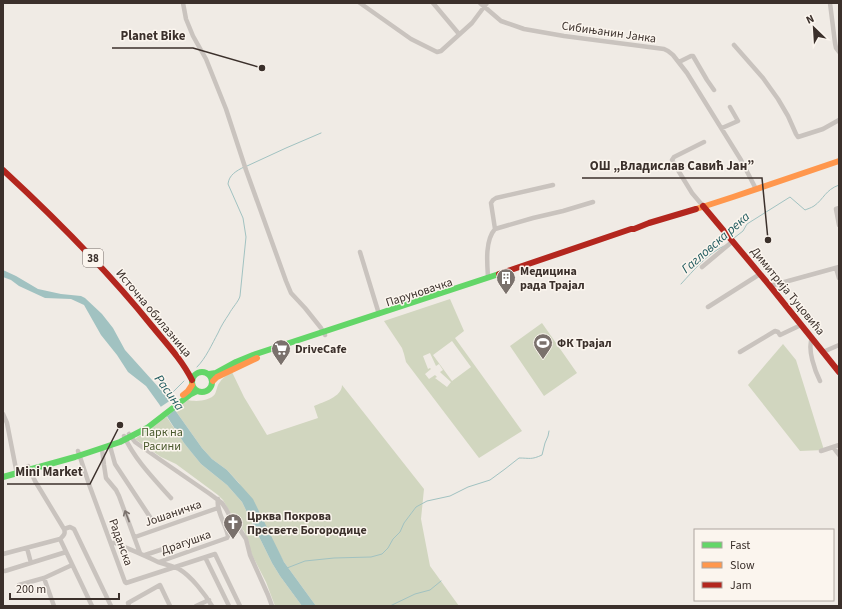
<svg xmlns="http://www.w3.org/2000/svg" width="842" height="609" viewBox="0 0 842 609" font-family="'Source Sans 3',sans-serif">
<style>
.green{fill:#d1d6bf;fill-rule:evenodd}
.water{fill:#a1c2c1}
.pier{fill:#f0ebe5}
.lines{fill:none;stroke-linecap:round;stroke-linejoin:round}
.stream{stroke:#a1c2c1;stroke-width:1}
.street{stroke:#c9c3be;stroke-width:4.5}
.fast{stroke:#63d668;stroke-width:6}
.slow{stroke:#ff974d;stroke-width:6}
.jam{stroke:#b3261e;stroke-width:6}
.oneway{stroke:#7b726d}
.labels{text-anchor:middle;stroke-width:3;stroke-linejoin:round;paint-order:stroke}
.shield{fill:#fbf5ee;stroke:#756b66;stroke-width:1}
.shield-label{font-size:11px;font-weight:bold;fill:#3b302b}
.street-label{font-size:12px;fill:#3b302b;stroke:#fbf5ee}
.poi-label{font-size:12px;font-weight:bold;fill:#3b302b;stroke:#fbf5ee;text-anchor:start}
.park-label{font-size:12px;fill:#4a5a2e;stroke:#fbf5ee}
.water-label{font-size:13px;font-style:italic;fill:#1f5a5e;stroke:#fbf5ee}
.leader{fill:none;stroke:#3b302b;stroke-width:1.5}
.callout-dot{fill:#3b302b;stroke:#fbf5ee;stroke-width:1.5}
.callout-label{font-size:13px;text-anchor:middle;font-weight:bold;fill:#3b302b;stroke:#fbf5ee;stroke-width:3;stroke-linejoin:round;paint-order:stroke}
</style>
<rect width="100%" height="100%" fill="#f0ebe5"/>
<path class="green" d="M450 299 464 331 455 338 522 431 479 458 406 362 404 354 402 348 384 321ZM452 341 471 367 452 381 433 355ZM430 353 436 366 439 364 443 370 440 372 441 373 451 382 447 387 435 378 437 377 435 375 429 379 425 374 431 369 430 368 428 369 423 356Z
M542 323 577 373 544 396 510 346Z
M783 344 796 360 824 450 800 451 748 385Z
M232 372 244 397 267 435 318 418 314 406C323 402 342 397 342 385L424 489 421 519 430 566 459 606H316L284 562 239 483 227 470 212 459 202 448 175 410 188 400C196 402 210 401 215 394 217 390 217 385 220 382 223 377 228 375 232 372Z
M166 416 184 443 201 464 227 485 242 502 272 563 280 576 302 606H275L266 582 252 555 250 549 249 542 244 531 236 523 223 500 218 495 176 464 161 457 135 439Z"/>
<path class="water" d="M3 270 16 276 38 289 61 294 81 296 85 298 102 314 113 328 125 350 161 390 175 410 202 448 212 459 227 470 253 499 284 562 316 606H302L280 576 272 563 242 502 227 485 201 464 192 453 184 443 159 404 146 386 128 372 117 355 101 335 84 305 71 299 45 298 19 286 11 280 3 277Z"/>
<path class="pier" d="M171 400 177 408 165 418 159 408Z"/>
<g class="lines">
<path class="stream" d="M247 166 286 148 321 133
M734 238 743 231 747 224 790 197 805 210C807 209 811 208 814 206 824 199 825 190 839 185
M681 284C694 270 707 254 724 246
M197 367C206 358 212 344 218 333 221 326 225 320 229 314 232 308 239 301 240 296L246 237 243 218 228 184C229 175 236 171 244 167
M166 399 184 381
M287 568 305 561 334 558 371 557 382 554 388 548 393 539 400 532 404 523 416 507 427 501 450 496 468 487 490 480 505 469 519 458C530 458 531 460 542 455L545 443 548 436 549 431
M390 606 415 594 430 590 441 581"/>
<path class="street" d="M183 3 186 19 193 36 206 59 226 109 246 170 286 281 291 293 305 308 321 328 325 335
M360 3 411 39 437 52 441 51 472 23 487 3
M433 3 459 34
M480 3 501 21 524 29 564 36 664 49 668 51 673 55 687 73 741 160 756 189
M830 3 835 43 836 48 839 52
M734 45 763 78 778 99 788 116 796 134 798 137 823 129 839 120
M679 62 691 56H693L707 80 714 90
M722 128 738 121 730 107
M703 206 692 193 673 162 672 160 674 157 704 142
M839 208 836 209 839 225
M495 229 491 203 493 200 496 198 553 185
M360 252 379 314
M702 267 733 241
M836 268 839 278
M488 277C487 263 485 240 495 229L533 218 563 211 593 202
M770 286 839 267
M708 307 760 274
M812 338C807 349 815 371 820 381
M740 352 775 331 778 332 780 335 801 325
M823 352 839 345
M3 414 7 423 16 469
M129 434 135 442 162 461 210 494 222 503 226 509 235 526 240 530 246 539 250 555 268 595 272 606
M124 436C135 460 154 479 171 498
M110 446 115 464 150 517
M833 447 839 455
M102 449 104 465 106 478 116 490 119 496 140 553
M78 451 90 487 125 582 126 583 215 554 240 606
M821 451 839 445
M64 529 70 527 74 529 111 606
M135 537 218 508
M60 539 92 606
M111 543H115C129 549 144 555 158 562 165 564 172 566 179 569 191 576 205 594 212 606
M27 548 31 563
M3 554 60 539C63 536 66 534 64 529L35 481 28 466
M145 555 202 536
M205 557 229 606
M159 562 227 538 228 536 227 532C224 522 216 509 218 499
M5 571 66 552
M44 578 54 606
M19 585 44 578 72 565
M129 606 128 603 160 585 170 606
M196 606 209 600"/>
<path class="fast" d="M192 382a10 10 0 1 1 20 0a10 10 0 1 1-20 0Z
M209 374 216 373 236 362 253 355 499 274
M3 477 75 457 120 442 147 428 191 394 197 391"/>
<path class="slow" d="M696 209 733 197 839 161
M213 381 217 377 257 358
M183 395 188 391 192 385"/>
<path class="jam" d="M3 170C56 219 107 270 152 326 166 343 182 360 192 380
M703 206 770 286 839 372
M499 274 631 229H634L649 223 696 209"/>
</g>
<defs><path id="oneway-shaft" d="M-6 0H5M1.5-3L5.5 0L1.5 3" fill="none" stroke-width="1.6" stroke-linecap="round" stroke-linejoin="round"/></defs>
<use class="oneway" href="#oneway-shaft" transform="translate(127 516) rotate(-111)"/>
<defs>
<g id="building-pin" transform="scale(1)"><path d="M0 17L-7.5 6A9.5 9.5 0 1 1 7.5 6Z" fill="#7a716c" stroke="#fbf5ee"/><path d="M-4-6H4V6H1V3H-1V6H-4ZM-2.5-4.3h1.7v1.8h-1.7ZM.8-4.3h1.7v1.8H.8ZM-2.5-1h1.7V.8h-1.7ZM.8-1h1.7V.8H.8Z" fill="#fff"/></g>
<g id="stadium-pin" transform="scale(1)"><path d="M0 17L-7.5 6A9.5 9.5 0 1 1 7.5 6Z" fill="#7a716c" stroke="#fbf5ee"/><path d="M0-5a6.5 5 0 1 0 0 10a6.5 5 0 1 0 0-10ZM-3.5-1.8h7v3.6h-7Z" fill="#fff"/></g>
<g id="supermarket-pin" transform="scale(1)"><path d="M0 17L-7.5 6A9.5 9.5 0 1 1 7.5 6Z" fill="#7a716c" stroke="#fbf5ee"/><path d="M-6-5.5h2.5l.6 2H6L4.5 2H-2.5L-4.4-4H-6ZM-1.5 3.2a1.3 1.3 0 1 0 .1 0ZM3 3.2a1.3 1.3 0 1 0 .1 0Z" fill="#fff"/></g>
<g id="church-pin" transform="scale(1)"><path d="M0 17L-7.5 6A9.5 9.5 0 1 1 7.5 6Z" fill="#7a716c" stroke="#fbf5ee"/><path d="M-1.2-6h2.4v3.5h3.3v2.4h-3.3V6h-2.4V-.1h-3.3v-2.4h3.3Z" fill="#fff"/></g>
</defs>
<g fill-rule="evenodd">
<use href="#building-pin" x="506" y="278"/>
<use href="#stadium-pin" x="543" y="343"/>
<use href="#supermarket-pin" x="281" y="349"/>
<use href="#church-pin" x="233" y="523"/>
</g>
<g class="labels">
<rect class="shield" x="83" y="249" width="20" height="18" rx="3"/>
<g class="shield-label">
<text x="93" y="262">38</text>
</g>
<g class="street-label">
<text transform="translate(609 32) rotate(8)" y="4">Сибињанин Јанка</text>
<text transform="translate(788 291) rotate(51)" y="4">Димитрија Туцовића</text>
<text transform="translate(419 292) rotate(-18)" y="4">Паруновачка</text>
<text transform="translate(154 313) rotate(50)" y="4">Источна обилазница</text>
<text transform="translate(173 513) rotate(-19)" y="4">Јошаничка</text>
<text transform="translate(121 542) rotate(70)" y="4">Раданска</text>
<text transform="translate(186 542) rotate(-19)" y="4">Драгушка</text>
</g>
<g class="poi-label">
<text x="520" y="275">Медицина<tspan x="520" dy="14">рада Трајал</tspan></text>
<text x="557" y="347">ФК Трајал</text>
<text x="295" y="353">DriveCafe</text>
<text x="247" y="520">Црква Покрова<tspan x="247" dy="14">Пресвете Богородице</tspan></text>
</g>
<g class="park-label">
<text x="162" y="436">Парк на<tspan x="162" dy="14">Расини</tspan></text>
</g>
<g class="water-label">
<text transform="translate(715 242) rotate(-41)" y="5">Гагловска река</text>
<text transform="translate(170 392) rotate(54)" y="5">Расина</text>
</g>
</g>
<path class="leader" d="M262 68L193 48H112M768 240L762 178H582M120 425L90 484H7"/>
<g class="callout-dot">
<circle cx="262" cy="68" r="4"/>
<circle cx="768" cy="240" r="4"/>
<circle cx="120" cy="425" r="4"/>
</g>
<g class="callout-label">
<text x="153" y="40">Planet Bike</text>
<text x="672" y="170">ОШ „Владислав Савић Јан”</text>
<text x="49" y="476">Mini Market</text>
</g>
<rect width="842" height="609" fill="none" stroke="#3b302b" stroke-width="8"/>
<rect x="694" y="529" width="140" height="72" fill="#fbf5ee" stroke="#aea6a0"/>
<rect x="702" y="542" width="20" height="6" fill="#63d668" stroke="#aea6a0"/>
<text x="730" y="549" font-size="12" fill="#3b302b">Fast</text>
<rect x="702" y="562" width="20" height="6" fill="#ff974d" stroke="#aea6a0"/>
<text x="730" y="569" font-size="12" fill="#3b302b">Slow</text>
<rect x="702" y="582" width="20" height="6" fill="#b3261e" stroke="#aea6a0"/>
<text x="730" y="589" font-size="12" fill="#3b302b">Jam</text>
<g transform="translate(814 28) rotate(335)" stroke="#fbf5ee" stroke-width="3" paint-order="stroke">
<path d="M0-3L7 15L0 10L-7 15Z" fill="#3b302b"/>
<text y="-6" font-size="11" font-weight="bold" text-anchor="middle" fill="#3b302b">N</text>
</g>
<path d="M10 593v6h109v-6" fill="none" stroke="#3b302b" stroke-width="2"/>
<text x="16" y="593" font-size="12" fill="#3b302b" stroke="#fbf5ee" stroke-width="3" paint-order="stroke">200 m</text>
</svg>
